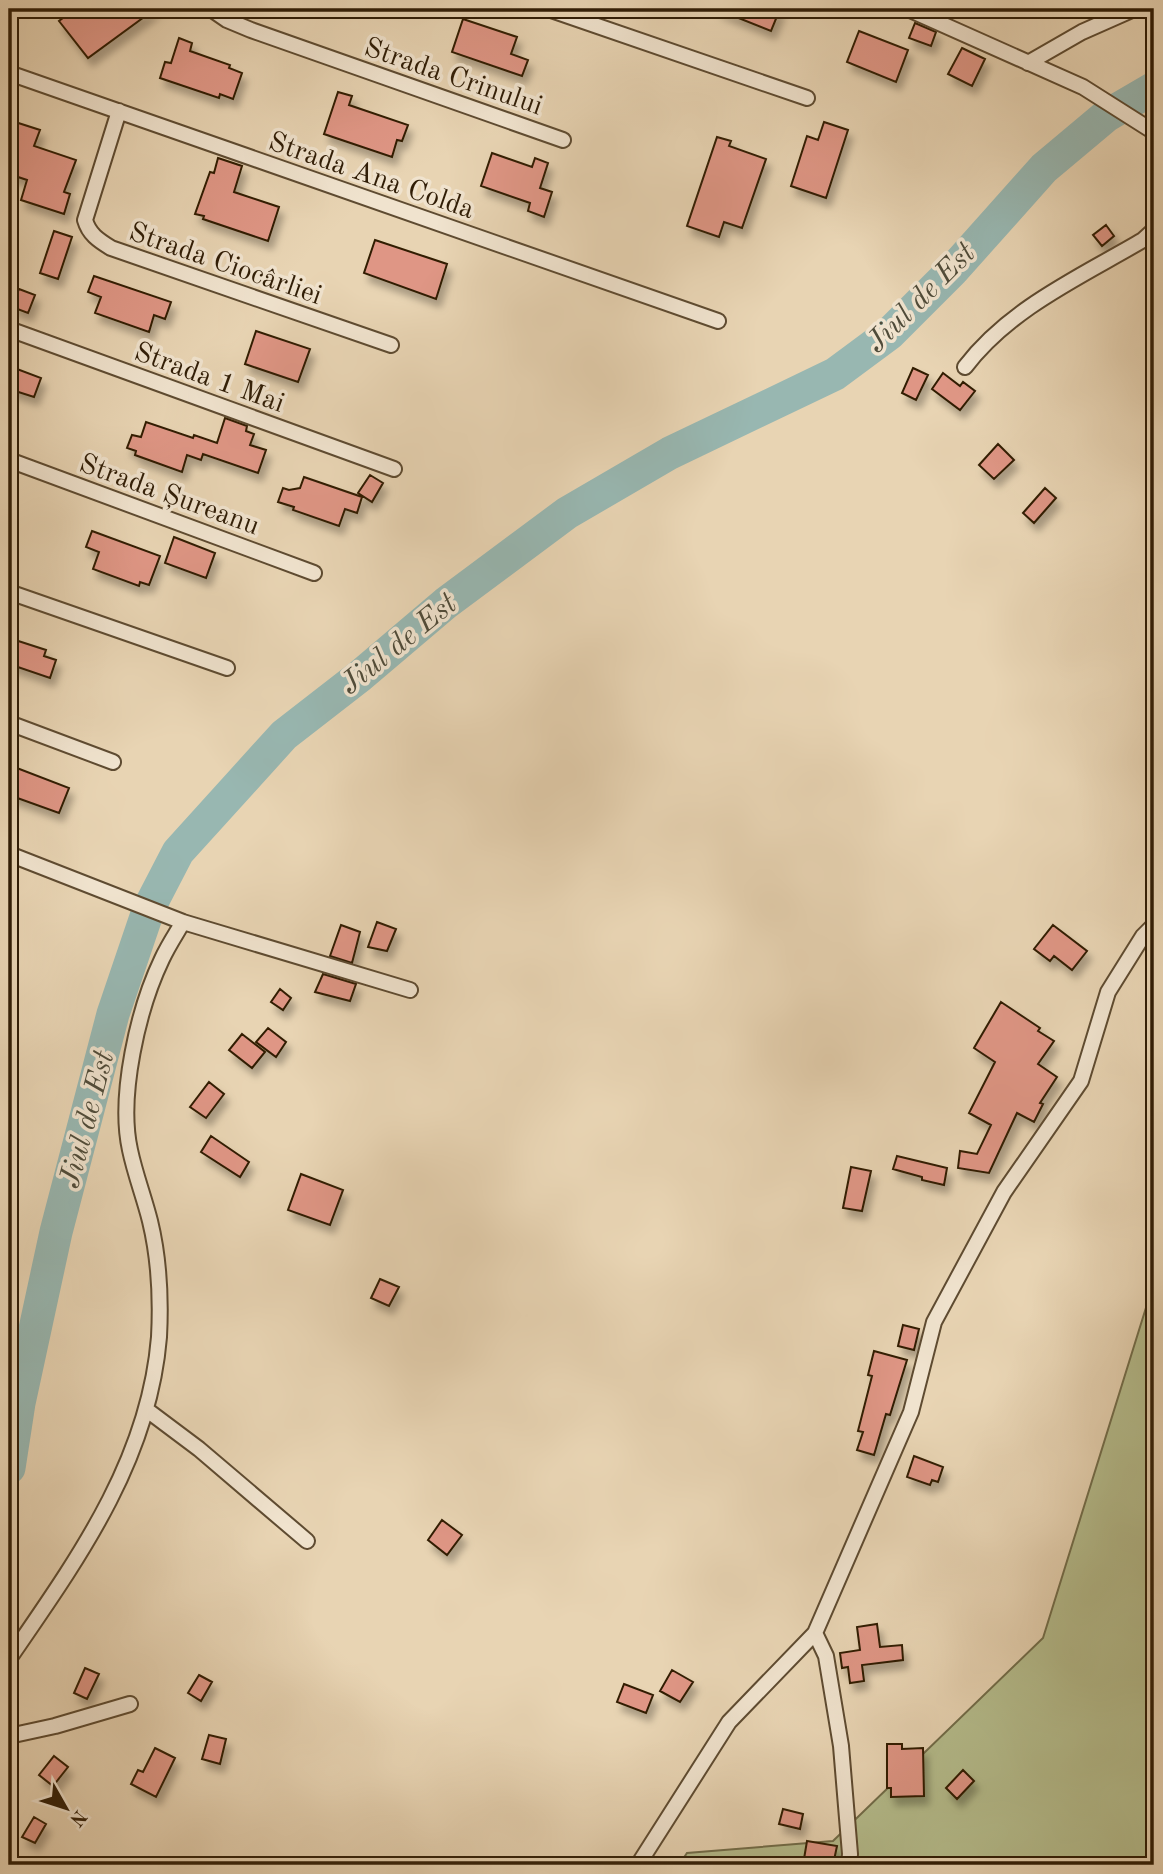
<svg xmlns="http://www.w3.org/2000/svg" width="1163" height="1874" viewBox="0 0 1163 1874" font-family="'Old Standard TT',serif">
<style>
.green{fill:#b5bd8d;stroke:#726d4a;stroke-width:2}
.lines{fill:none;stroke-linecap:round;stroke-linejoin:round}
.river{stroke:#98b7b1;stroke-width:33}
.building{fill:#df9685;stroke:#301d06;stroke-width:2;filter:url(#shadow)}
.street-casing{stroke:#5e4b31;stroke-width:18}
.street{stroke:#f0e3ce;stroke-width:14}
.labels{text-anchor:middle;stroke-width:7;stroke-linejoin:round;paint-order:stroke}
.street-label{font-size:28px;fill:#301d06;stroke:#f0e3ce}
.water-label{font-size:30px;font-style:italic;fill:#4f4b39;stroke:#f0e3ce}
</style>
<defs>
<filter id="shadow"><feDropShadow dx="4.5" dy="8" stdDeviation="3.5" flood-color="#0004"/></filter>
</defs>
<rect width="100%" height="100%" fill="#e8d4b3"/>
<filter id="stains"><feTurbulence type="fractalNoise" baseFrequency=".00286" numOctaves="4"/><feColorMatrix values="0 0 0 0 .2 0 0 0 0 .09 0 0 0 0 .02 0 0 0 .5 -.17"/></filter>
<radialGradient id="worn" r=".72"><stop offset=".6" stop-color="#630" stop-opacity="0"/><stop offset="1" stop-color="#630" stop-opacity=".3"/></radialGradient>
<path class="green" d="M1154 1282V1865H679L687 1853 833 1841 1043 1638Z"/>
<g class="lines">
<path class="river" d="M9 1468 19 1403 56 1232 113 1014 149 908 178 852 284 735 360 676 446 603 567 513 670 453 835 374 889 334 953 270 1044 168 1106 116 1154 88"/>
</g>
<path class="building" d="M75 9H155L88 58 59 21Z
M716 9H780L771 31Z
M463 19 517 37 511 54 528 60 522 76 452 52Z
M915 23 936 32 931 46 909 38Z
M859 31 908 50 896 82 847 62Z
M179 38 192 43 190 51 230 65 229 68 242 73 233 99 220 94 219 98 160 78 165 62 171 63Z
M962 48 985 59 972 86 948 74Z
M338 92 352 96 349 105 408 125 402 141 397 140 392 157 324 134Z
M9 120 40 130 34 146 76 160 64 192 70 194 64 214 21 200 27 180 9 174Z
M824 122 848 130 826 198 791 186 807 136 818 140Z
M717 137 731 141 729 146 766 159 742 228 724 222 719 237 687 226Z
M492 153 532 167 535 158 548 163 540 188 552 192 544 217 528 211 530 203 481 186Z
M218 158 242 166 234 192 279 207 268 241 203 219 204 216 195 214 210 172 214 173Z
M1106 225 1114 236 1102 246 1093 235Z
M54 231 72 237 58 279 40 273Z
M375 240 447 264 436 299 364 273Z
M94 276 171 302 165 319 154 315 149 332 95 313 101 297 88 292Z
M19 289 35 295 28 313 12 307Z
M256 331 310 349 298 382 245 364Z
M9 366 41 378 34 397 9 389Z
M913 368 928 375 916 400 902 393Z
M943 373 960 386 963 382 975 391 960 410 932 389Z
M225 418 247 426 246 431 254 434 250 445 266 450 258 473 203 454 201 460 187 455 182 472 135 455 136 451 127 448 132 435 141 437 146 422 193 438 194 435 217 443Z
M998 444 1014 460 994 479 979 465Z
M370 475 383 483 372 502 358 493Z
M304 477 362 497 357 513 345 509 339 526 293 510 294 507 278 502 283 488 289 490 300 488Z
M1045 488 1056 498 1034 523 1023 513Z
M92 531 160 556 149 585 140 582 139 586 93 569 99 552 86 547Z
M174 537 215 553 206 578 165 563Z
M9 638 46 650 44 656 56 660 50 678 9 664Z
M9 765 69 788 59 813 9 795Z
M377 922 396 929 387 951 368 947Z
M341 925 360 932 352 963 330 956Z
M1053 925 1087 951 1072 970 1054 956 1050 961 1034 949Z
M323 974 356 984 350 1001 315 992Z
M280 989 291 998 283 1010 271 1002Z
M1001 1002 1040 1028 1038 1031 1054 1041 1038 1064 1057 1077 1040 1103 1043 1104 1034 1122 1017 1113 989 1173 958 1168 960 1151 977 1154 991 1125 969 1113 995 1062 974 1048Z
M268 1028 286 1042 276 1057 256 1042Z
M242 1034 265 1052 252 1068 229 1050Z
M209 1082 224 1094 206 1118 190 1107Z
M211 1136 249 1162 240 1177 201 1152Z
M897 1156 947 1168 944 1185 922 1180V1177L893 1169Z
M851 1167 871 1171 862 1211 843 1208Z
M301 1174 343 1190 330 1225 288 1210Z
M380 1279 399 1287 389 1306 371 1298Z
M903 1325 919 1329 914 1350 898 1346Z
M874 1351 907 1360 890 1415 886 1414 874 1455 857 1450 863 1432 858 1431 872 1376 868 1375Z
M914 1456 943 1467 938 1482 932 1480 930 1485 907 1477Z
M442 1520 462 1535 447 1555 428 1540Z
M877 1624 880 1647 902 1645 903 1660 862 1665 864 1681 850 1683 848 1667 842 1668 840 1653 860 1650 857 1627Z
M85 1668 99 1674 87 1699 74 1693Z
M672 1670 693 1682 680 1702 660 1691Z
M199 1675 212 1682 201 1701 188 1693Z
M624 1684 653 1695 646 1713 617 1702Z
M209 1735 226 1739 220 1764 202 1759Z
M887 1744H902V1749L923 1748 924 1796 891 1797V1788H887Z
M155 1748 175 1758 156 1797 131 1784 138 1770 143 1772Z
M54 1756 68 1767 53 1786 39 1775Z
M963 1770 974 1781 957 1799 946 1788Z
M783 1809 803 1814 800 1829 779 1824Z
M34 1817 46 1824 35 1843 22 1837Z
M807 1841 837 1846 833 1865H803Z"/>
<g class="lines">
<g class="street-casing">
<path id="street" d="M211 9 227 20 251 30 563 140
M548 9 807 98
M908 9 1083 87 1154 132
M1028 63 1082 32 1134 9
M9 73 718 321
M119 111 85 220C89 234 98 240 111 248L391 345
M9 329 394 469
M965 367C1010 308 1080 277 1143 240L1154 230
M9 460 314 573
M9 592 227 668
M9 723 113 762
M9 854 183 922 410 990
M147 1410 199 1449 307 1541
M815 1633 826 1656 841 1746 850 1854 849 1865
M9 1659C77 1560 149 1461 159 1337 161 1299 159 1258 150 1221 144 1197 135 1174 130 1150 118 1096 138 1009 162 959 168 946 176 934 183 922
M9 1736 55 1726 130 1704
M638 1865 729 1722 815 1633 911 1412 934 1322 1004 1192 1081 1081 1108 992 1143 936 1154 925"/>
</g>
<use href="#street" class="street"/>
</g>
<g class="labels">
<g class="street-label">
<text transform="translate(454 75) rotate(19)" y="10">Strada Crinului</text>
<text transform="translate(372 174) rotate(19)" y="10">Strada Ana Colda</text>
<text transform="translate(226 262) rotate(19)" y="10">Strada Ciocârliei</text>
<text transform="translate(210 376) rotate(20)" y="10">Strada 1 Mai</text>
<text transform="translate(170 493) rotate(20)" y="10">Strada Șureanu</text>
</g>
<g class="water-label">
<text transform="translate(920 297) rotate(-45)" y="10">Jiul de Est</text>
<text transform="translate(398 643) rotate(-39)" y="10">Jiul de Est</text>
<text transform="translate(86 1119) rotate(-75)" y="10">Jiul de Est</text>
</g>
</g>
<rect width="1163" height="1874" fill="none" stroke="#e8d4b3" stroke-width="35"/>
<rect x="10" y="10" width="1142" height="1853" fill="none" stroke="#301d06" stroke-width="3.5"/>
<rect x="18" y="18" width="1128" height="1839" fill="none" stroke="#301d06" stroke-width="2"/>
<g transform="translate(66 1808) rotate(129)" stroke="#f0e3ce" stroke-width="5" paint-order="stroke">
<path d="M0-5L12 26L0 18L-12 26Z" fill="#301d06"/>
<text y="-10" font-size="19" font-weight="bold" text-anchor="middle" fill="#301d06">N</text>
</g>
<rect width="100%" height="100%" filter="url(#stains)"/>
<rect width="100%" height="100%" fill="url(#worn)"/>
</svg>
